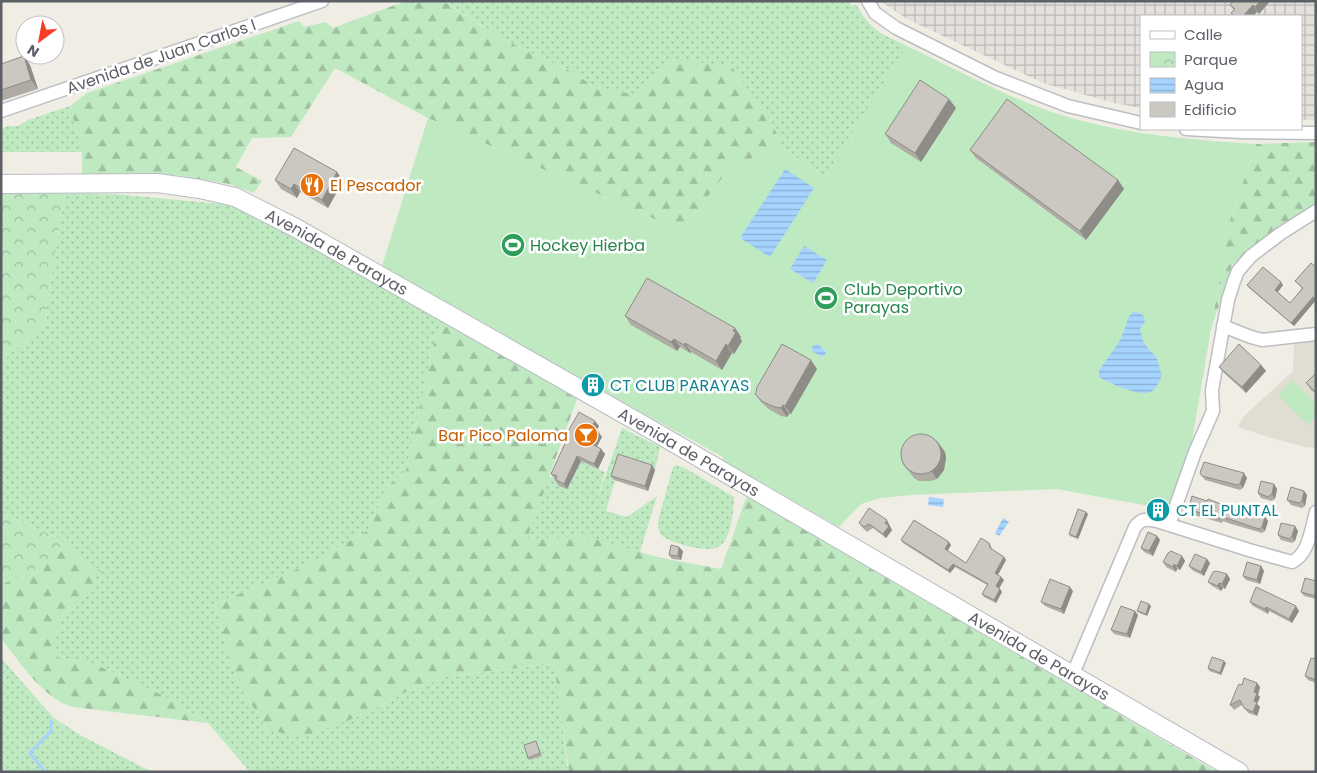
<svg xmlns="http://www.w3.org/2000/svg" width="1317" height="773" viewBox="0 0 1317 773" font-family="Poppins,sans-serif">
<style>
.industrial{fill:url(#industrial-grid)}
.education{fill:#e0ddd3}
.grass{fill:url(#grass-dots)}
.forest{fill:url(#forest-firs)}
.park{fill:url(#park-crowns)}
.pitch{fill:#bfe9c1}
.water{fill:url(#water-rules)}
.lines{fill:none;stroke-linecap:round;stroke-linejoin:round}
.stream{stroke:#a5d4ff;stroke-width:3}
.street-casing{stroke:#bcbec4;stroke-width:15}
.secondary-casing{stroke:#babdc4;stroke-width:20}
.street{stroke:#fff;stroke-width:12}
.secondary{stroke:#fff;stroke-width:18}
.wall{fill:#afaca6}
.shaded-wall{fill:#8e8c87}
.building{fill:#cbc8c1;stroke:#8e8c87}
.labels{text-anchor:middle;stroke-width:5;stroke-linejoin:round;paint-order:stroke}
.street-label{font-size:16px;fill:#5c6066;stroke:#fff}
.food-label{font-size:16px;fill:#c56008;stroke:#fff;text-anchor:start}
.leisure-label{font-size:16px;fill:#27864d;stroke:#fff;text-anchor:start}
.culture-label{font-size:16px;fill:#0d838f;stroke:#fff;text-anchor:start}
</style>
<defs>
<pattern id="industrial-grid" width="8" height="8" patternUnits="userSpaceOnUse" patternTransform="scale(1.25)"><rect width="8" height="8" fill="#e4e1dc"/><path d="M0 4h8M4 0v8" fill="none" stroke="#bcbab6"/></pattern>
<pattern id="grass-dots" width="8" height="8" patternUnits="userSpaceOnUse" patternTransform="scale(1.25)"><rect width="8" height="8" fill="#bfe9c1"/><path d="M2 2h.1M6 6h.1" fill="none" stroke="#9ec0a1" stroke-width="1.8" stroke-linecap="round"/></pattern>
<pattern id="forest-firs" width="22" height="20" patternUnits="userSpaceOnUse" patternTransform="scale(1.25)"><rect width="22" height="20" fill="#bfe9c1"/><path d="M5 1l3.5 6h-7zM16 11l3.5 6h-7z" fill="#9ec0a1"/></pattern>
<pattern id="park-crowns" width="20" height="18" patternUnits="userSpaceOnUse" patternTransform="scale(1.25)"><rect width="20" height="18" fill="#bfe9c1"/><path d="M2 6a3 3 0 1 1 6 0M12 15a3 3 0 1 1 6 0" fill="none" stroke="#9ec0a1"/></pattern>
<pattern id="water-rules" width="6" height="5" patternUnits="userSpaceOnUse" patternTransform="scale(1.25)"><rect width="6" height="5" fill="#a5d4ff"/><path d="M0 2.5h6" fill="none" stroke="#8aafd2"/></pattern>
</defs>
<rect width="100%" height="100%" fill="#f0eee4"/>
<path class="industrial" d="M882 1H1316V120H1301V16H1141V108L1114 103 1043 83 909 20 890 8Z"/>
<path class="education" d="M1316 340V448L1305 447 1265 436 1238 427 1243 417 1293 371 1294 342Z"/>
<path class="grass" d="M410 1H849L852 6 856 4C872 32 879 32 907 46L825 177 785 150 770 120 675 59 636 95 592 86 576 74 505 40 444 1 395 5Z
M70 106 82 152H1V129L8 126H18L28 120Z
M65 193 114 194 222 204 243 210 443 321 434 342 406 470 387 487 367 531 305 566 215 604 236 680 267 729 367 713 406 692 450 676 555 664 568 772H250L208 723 162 695 92 663 56 658 52 646 62 617 88 595 58 538 1 513V364L11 353 47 323 46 312Z
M622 428 660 447 655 470 621 459 606 511 627 517 657 496 640 552 527 539 549 476 561 482 581 461 605 472 596 503Z
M676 465 685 468 734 497C734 509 731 538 721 545 719 547 714 549 711 549 699 550 671 543 662 536 658 532 658 527 658 521L671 474 673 467Z
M1 658 54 718 80 735 152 772H1Z"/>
<path class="forest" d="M443 1 505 40 576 74 592 86 636 95 675 59 731 66 770 120 785 150 734 163 681 231 428 118 335 68 291 137 252 138 236 167 262 181 254 193 229 184 176 175 82 177V152L70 106 87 93 299 21 304 27 326 22 333 28 395 5Z
M1316 142V205L1285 225 1232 265 1211 329 1229 223 1256 144Z
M443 321 578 396 527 539 584 536 661 558 721 569 747 495 1217 772H569L554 664 450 676 406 692 367 713 302 738 267 729 236 680 215 604 305 566 367 531 387 487 406 470 434 342Z
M58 538 100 570 88 595 62 617 52 646 56 658 92 663 162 695 208 723 72 707C42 697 21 663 1 639V584L61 544Z"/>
<path class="park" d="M1 193H65L46 312 47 323 11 353 1 364Z
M1 513 58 538 61 544 55 560 1 585Z"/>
<path class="pitch" d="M907 46C960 71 1015 102 1071 118 1131 135 1194 140 1256 144L1229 223 1190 453 1171 510 1057 489 911 495 880 498 861 504 839 527 722 460 723 457 597 388 595 390 382 266 428 118 681 231 734 163 785 150 825 177Z
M1292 380 1316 403V417L1308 425 1278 395Z"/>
<path class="water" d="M785 169 814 188 770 257 740 238Z
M804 246 827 260 813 283 790 269Z
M1133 312C1140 312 1144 314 1145 321L1140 329 1143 341 1150 351 1156 356 1162 376C1159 381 1156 390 1150 392 1139 397 1110 383 1099 377V371C1106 359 1118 347 1123 333 1127 325 1126 318 1133 312Z
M816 344 819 345 826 352 824 356H820L812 351V347Z
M929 497 944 499 943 507 928 505Z
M1003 518 1009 522 999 536 995 533Z"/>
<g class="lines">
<path class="stream" d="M45 772 30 753 51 731V721"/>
<g class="street-casing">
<path id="street" d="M868 1 875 13 896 28 996 78 1068 106 1141 123
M1 111 322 1
M1186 129 1241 132 1316 133
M1223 326 1251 337 1262 340 1316 334
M1169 525 1195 452 1213 411 1212 390 1228 300 1234 281 1238 271 1251 256 1280 234 1316 211
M1072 676 1135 527C1142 518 1146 519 1157 521L1249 550 1292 562C1309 554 1311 529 1316 512"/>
</g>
<g class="secondary-casing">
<g id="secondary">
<path id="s1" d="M1 184 157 183 200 189 235 197 296 228 638 422 1239 772"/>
</g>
</g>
<use href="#street" class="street"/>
<use href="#secondary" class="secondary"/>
</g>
<path class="wall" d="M1231 1H1270L1259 14 1257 12 1253 16H1234L1231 13 1234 10 1230 5 1232 2Z
M1 64 30 65 38 89 1 101Z
M956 108 921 162 891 143 885 134Z
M970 150 1118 180 1124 189 1086 240 976 158Z
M337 172 343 181 328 208 300 192 297 198 281 189 275 180Z
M1316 267V300L1294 326 1249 288 1247 285H1283L1278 292 1290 303 1302 288 1295 281Z
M625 316 735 328 741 337 740 338 742 341 734 354 732 353 722 370 691 352 690 353 680 347 677 351 631 325Z
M1261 365 1266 371 1246 393 1224 373 1219 367Z
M817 369 791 414H789L787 417 781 416 770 410 761 402 755 394Z
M1316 373V394L1311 390 1306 383Z
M599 426 596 430 602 437 597 447 601 449 605 454 598 469 581 461 567 489 559 486 551 474 568 438 566 435Z
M945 452 946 458 944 470 937 479 931 481H919L914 478 902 463Z
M652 465 655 470 648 491 614 480 611 476Z
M1200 473 1247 478 1243 488 1240 490 1205 480Z
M1274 484 1277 489 1275 499 1272 501 1261 498 1258 493Z
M1304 491 1307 495 1305 506 1302 508 1291 505 1287 500Z
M1189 507 1251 516 1265 517 1268 521 1265 531 1262 533 1228 523 1223 521 1222 523 1194 515Z
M1088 514 1078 539 1070 536 1069 534Z
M859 523 890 525 889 526 892 530 886 538 873 528 867 532 862 527Z
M1298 531 1295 541 1292 543 1281 540 1278 535Z
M1157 536 1160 540 1153 556 1144 552 1141 548Z
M901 540 951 545 947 551 966 563 989 543 991 546 992 549 1004 557 1006 560 998 575 1004 580 999 588 1002 592 996 603 984 597 982 594 987 585 955 567 950 573 903 543Z
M683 551 681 560 672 559 669 555Z
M1182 556 1185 561 1180 570 1177 569 1176 572 1166 567 1163 562Z
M1210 563 1204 576 1192 570 1189 566Z
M1261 566 1264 571 1260 584 1246 580 1243 576Z
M1227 574 1230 579 1225 589 1223 588 1221 591 1212 586 1208 582Z
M1316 581V599L1304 596 1301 592Z
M1073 591 1064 614 1045 606 1041 602Z
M1250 602 1299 611 1292 623 1269 611 1268 614 1253 606Z
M1151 606 1147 616 1139 613 1137 611Z
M1138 615 1130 638 1114 634 1111 630Z
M1316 659V683L1308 680 1305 676Z
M1226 663 1221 675 1209 671 1208 668Z
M1257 683 1260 687 1258 695 1260 697 1257 704 1260 707 1257 716 1248 713 1242 705 1234 710 1230 705 1242 685Z
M537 743 542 756 529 760 528 758Z"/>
<path class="shaded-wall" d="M1260 1H1270L1259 14 1255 7Z
M1253 5 1257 12 1253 16H1243Z
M24 56 30 65 38 89 31 80Z
M949 99 956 108 921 162 915 153Z
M337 172 343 181 328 208 322 200Z
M1118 180 1124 189 1086 240 1080 231Z
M294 184 300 192 297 198 291 189Z
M1281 282 1283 285 1277 293 1275 290Z
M1313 297 1316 300 1294 326 1291 323Z
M735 328 741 337 740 338 742 341 734 354 728 346Z
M674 339 680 347 677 351 671 342Z
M685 343 691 352 690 353 684 345Z
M726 344 732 353 722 370 716 361Z
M811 360 817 369 791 414 785 406Z
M1261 365 1266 371 1246 393 1242 387Z
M783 405 789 414 787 417 781 408Z
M595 421 599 426 595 433 591 428Z
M598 431 602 437 595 449 592 444Z
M937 441 945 452 946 458 944 470 937 479 932 472Z
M601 449 605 454 598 469 594 464Z
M577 456 581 461 567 489 564 484Z
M652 465 655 470 648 491 645 486Z
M1244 473 1247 478 1243 488 1240 484Z
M1274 484 1277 489 1275 499 1272 494Z
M1304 491 1307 495 1305 506 1302 501Z
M1086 512 1088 514 1078 539 1076 537Z
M1265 517 1268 521 1265 531 1262 527Z
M887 520 892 530 886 538 883 534 885 523Z
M1295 526 1298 531 1295 541 1292 536Z
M1157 536 1160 540 1153 556 1149 551Z
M949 542 951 545 947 552 945 549Z
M679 547 683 551 681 560 678 556Z
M1182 556 1185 561 1180 570 1177 566Z
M1004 557 1006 560 997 576 995 573Z
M1207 559 1210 563 1204 576 1201 572Z
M953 564 955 567 950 573 948 570Z
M1174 564 1177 569 1176 572 1173 567Z
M1261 566 1264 571 1260 584 1257 580Z
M1227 574 1230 579 1225 589 1222 584Z
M1001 577 1004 580 998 590 996 586Z
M1219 583 1223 588 1221 591 1218 586Z
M1070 587 1073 591 1064 614 1061 609Z
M1000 589 1002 592 996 603 994 600Z
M1149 604 1151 606 1147 616 1146 614Z
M1296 606 1299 611 1292 623 1289 619Z
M1266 607 1269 611 1268 614 1265 609Z
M1135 611 1138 615 1130 638 1127 634Z
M1224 661 1226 663 1221 675 1220 673Z
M1257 683 1260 687 1258 695 1260 697 1257 704 1260 707 1257 716 1253 712 1254 701V692Z"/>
<path class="building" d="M1233 1H1260L1255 7 1253 5 1243 16H1235L1231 13 1235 9 1230 5Z
M24 56 31 80 1 90V64Z
M920 80 949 99 915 153 885 134Z
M1007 99 1118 180 1080 231 970 150Z
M294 148 337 172 322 200 294 184 291 189 275 180Z
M1311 263 1316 267V299L1313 297 1291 323 1247 285 1263 267 1281 282 1275 290 1290 303 1303 288 1295 281Z
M647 278 735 328 733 331 736 332 728 346 726 344 716 361 685 343 684 345 674 339 671 342 625 316Z
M782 344 811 360 785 406 783 405 781 408 775 407 763 402 755 394 757 390 756 389Z
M1239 344 1261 365 1242 387 1219 367Z
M1316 373V392L1306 383Z
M579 412 595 421 591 428 598 431 592 444 601 449 594 464 577 456 564 484 556 480 557 476 551 474 568 437 566 435Z
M901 454a20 20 0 1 1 40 0a20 20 0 1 1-40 0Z
M618 454 652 465 645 486 611 476Z
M1204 462 1244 473 1240 484 1237 485 1202 476 1200 473Z
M1261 481 1274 484 1272 494 1268 497 1258 493Z
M1291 487 1304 491 1302 501 1299 503 1287 500Z
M1192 496 1207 501 1208 499 1251 516 1252 513 1265 517 1262 527 1259 529 1226 518 1220 517 1219 519 1191 510 1189 507Z
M869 508 887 520 885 523 889 526 883 534 869 524 864 527 859 523Z
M1078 509 1086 512 1076 537 1069 534Z
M914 520 949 542 945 549 966 563 981 538 989 543 990 548 1004 557 995 573 1001 577 996 586 1000 589 994 600 982 594 988 584 953 564 948 570 901 540Z
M1281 523 1295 526 1292 536 1289 539 1278 535Z
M1148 532 1157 536 1149 551 1141 548Z
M671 545 679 547 678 556 669 555Z
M1171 551 1182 556 1177 566 1174 564 1173 567 1163 562 1168 553Z
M1195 554 1207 559 1201 572 1189 566Z
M1247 562 1261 566 1257 580 1243 576Z
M1216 571 1227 574 1222 584 1219 583 1218 586 1208 582 1213 572Z
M1305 578 1316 581 1315 596 1301 592Z
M1050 579 1070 587 1061 609 1041 602Z
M1256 587 1296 606 1289 619 1266 607 1265 609 1250 602Z
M1141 601 1149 604 1146 614 1137 611Z
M1121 606 1135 611 1127 634 1111 630Z
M1212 657 1224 661 1220 673 1208 668Z
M1311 658 1316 659V680L1305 676Z
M1244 678 1257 683 1254 692 1257 693 1254 701 1257 702 1253 712 1244 708 1240 700 1230 705 1236 690 1239 684 1242 685Z
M536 741 540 753 528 758 524 745Z"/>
<defs>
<g id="restaurant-disc" transform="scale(1.25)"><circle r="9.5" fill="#e8710a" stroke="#fff"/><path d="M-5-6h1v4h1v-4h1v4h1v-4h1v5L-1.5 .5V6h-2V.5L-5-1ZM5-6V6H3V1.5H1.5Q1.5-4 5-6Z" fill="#fff"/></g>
<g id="stadium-disc" transform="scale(1.25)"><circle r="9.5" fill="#2e9e5b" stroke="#fff"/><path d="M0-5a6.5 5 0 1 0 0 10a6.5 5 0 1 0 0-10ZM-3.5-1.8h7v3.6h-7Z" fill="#fff"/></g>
<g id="building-disc" transform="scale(1.25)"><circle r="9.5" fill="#0f9aa8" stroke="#fff"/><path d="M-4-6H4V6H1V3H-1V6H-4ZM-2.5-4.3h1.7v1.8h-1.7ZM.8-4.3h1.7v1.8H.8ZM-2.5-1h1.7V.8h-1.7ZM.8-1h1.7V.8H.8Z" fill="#fff"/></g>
<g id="bar-disc" transform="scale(1.25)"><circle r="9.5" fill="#e8710a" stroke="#fff"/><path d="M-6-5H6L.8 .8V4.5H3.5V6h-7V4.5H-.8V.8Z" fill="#fff"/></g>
</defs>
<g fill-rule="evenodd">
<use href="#restaurant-disc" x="312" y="185"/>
<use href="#stadium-disc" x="513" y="245"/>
<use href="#stadium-disc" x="826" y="298"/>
<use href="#building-disc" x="593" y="385"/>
<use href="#bar-disc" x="586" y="435"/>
<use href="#building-disc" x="1158" y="510"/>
</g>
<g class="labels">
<g class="street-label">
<text transform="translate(161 56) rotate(-19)" y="6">Avenida de Juan Carlos I</text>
<text dy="6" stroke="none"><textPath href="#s1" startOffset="351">Avenida de Parayas</textPath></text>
<text dy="6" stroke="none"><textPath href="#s1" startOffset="756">Avenida de Parayas</textPath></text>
<text dy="6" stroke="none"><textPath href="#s1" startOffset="1161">Avenida de Parayas</textPath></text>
</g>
<g class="food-label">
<text x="330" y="191">El Pescador</text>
<text x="568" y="441" text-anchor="end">Bar Pico Paloma</text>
</g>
<g class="leisure-label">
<text x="530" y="251">Hockey Hierba</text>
<text x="844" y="295">Club Deportivo<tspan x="844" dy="18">Parayas</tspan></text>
</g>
<g class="culture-label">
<text x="610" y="391">CT CLUB PARAYAS</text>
<text x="1176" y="516">CT EL PUNTAL</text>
</g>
</g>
<rect width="1317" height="773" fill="none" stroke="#5c6066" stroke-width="5"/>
<rect x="1140" y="15" width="162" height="115" fill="#ffffff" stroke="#bebfc2"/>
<rect x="1150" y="31" width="25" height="8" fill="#ffffff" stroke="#bebfc2"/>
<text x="1184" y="40" font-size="15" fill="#5c6066">Calle</text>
<rect x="1150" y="52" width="25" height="15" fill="url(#park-crowns)" stroke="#bebfc2"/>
<text x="1184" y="65" font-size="15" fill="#5c6066">Parque</text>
<rect x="1150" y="78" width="25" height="15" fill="url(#water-rules)" stroke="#bebfc2"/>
<text x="1184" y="90" font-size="15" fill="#5c6066">Agua</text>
<rect x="1150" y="102" width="25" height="15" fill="#cbc8c1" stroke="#bebfc2"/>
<text x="1184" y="115" font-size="15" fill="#5c6066">Edificio</text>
<g transform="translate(40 40) rotate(212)"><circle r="24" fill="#ffffff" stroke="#bebfc2"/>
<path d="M0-4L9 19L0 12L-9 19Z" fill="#f73c23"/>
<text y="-8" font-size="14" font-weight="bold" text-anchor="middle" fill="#5c6066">N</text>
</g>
</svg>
